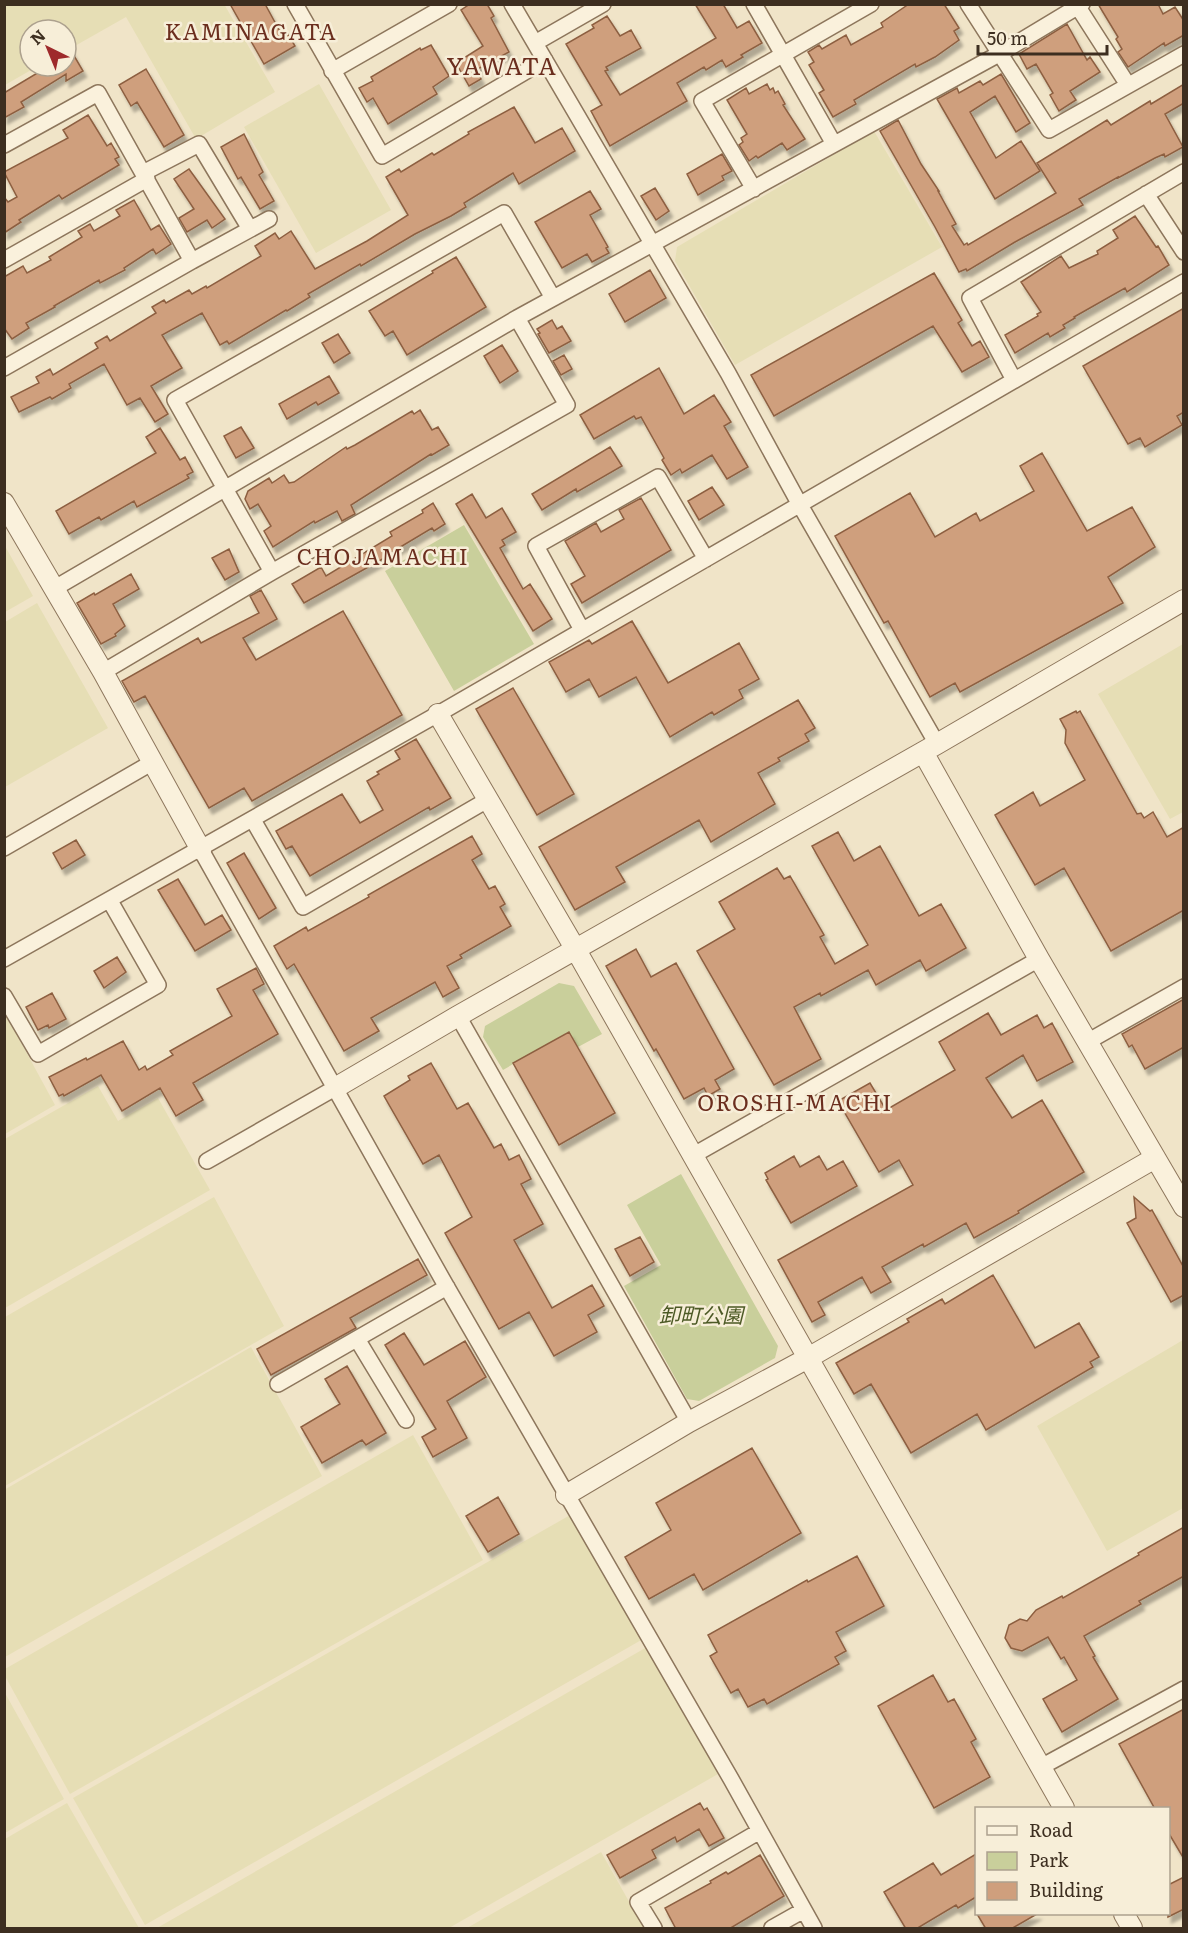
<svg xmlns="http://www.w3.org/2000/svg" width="1188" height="1933" viewBox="0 0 1188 1933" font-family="Literata,'Noto Sans JP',serif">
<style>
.farmland{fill:#e6deb5}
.green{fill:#c9cf9b}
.building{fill:#cf9f7d;stroke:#8d5f41;stroke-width:1.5;filter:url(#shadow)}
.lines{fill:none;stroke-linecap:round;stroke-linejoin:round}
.minor-casing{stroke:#8d765c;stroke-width:18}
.tertiary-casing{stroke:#8d765c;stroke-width:22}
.minor{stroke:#faf1dc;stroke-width:15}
.tertiary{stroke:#faf1dc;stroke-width:20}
.labels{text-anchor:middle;stroke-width:5;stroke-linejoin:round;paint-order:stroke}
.park-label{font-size:21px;font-style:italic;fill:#4d5a26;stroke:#f7eed8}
.neighbourhood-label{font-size:22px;letter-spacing:1.5px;fill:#6b2e1e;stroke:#f7eed8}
.quarter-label{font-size:24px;letter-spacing:1.5px;fill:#6b2e1e;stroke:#f7eed8}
</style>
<defs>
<filter id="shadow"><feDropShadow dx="3.5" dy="6" stdDeviation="1.5" flood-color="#0004"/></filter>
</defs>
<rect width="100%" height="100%" fill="#f0e4c8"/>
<path class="farmland" d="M224 4 275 92 196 139 126 17 66 51V30H30V66H38L5 85V5Z
M319 84 391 210 316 253 244 127Z
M874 131 942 247 735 365 675 261 677 247Z
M5 546 33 596 5 612H4Z
M37 603 108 728 5 787V622Z
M1183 644V812L1170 819 1098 694Z
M5 1013 55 1105 5 1134H4Z
M98 1086 118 1121 158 1098 210 1190 5 1308V1139Z
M214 1197 284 1326 5 1486V1317Z
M1183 1340V1508L1107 1551 1037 1426Z
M251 1347 322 1476 5 1657 4 1490Z
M413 1435 483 1560 70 1794 5 1676V1669Z
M572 1514 643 1639 145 1925 73 1798Z
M647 1647 718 1774 449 1928H157Z
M5 1693 64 1799 5 1833H4Z
M67 1803 139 1928H5V1839Z
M601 1852 644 1928H467Z"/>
<path class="green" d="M464 525 534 644 454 691 385 571Z
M559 983 574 986 602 1034 578 1047 568 1032 503 1070 483 1037 485 1026Z
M681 1174 778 1346 775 1358 699 1401 687 1399 624 1286 661 1265 627 1205Z"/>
<path class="building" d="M230 4H265L283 37 288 34 295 46 264 64Z
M470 4H487L494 16 491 18 509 52 476 70 481 79 469 86 456 63 483 46 461 10Z
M695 4H723L737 28 749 21 762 43 741 55 743 57 726 67 722 60 706 70 704 67 677 83 687 101 610 146 591 111 602 105 566 44 594 28 592 25 607 16 620 36 631 30 641 48 606 67 608 70 605 71 620 95 716 38Z
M909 4H944L959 28 954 31 959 40 935 57 916 67 915 64 854 100 856 104 833 117 819 93 824 90 809 65 814 62 808 52 819 45 822 49 846 35 851 45 883 27 881 23Z
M1098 4H1158L1163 14 1175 7 1184 21V35L1165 46 1164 43 1128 67 1118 52 1122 49 1116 39 1118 37Z
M1067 24 1087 60 1090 57 1100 72 1070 91 1076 100 1059 111 1050 95 1053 93 1036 64 1027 69 1019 54Z
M66 42 83 71 66 81V74L21 102 24 107 4 118V93L49 66H66Z
M431 45 449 76 433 87 437 94 388 124 373 98 367 102 359 88 373 81 371 77 420 48 421 50Z
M146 69 184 135 164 147 137 102 131 106 119 85Z
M1001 74 1030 123 1016 132 995 96 970 112 996 158 1021 141 1040 171 995 199 937 99 957 88 959 93 980 81 983 85Z
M767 84 770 90 773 88 775 93 778 91 785 104 783 105 805 139 787 150 782 143 758 158 756 156 749 161 739 145 743 142 741 138 747 134 727 100 746 88 749 94Z
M1184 84V103L1165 114 1183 147 1165 157 1164 154 1155 158 1118 178V177L1079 199 1083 205 1015 242 967 271 966 269 959 272 935 227 880 131 898 120 921 164 939 191H938L956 224 952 226 964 245 967 243 968 245 1056 193 1037 163 1107 120 1111 125 1150 101 1151 104Z
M514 107 535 143 562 128 575 151 519 184 513 173 464 203 466 207 451 216 415 234 361 266 360 264 308 294 310 297 287 311 286 310 229 344 227 341 220 345 202 313 162 335 182 368 151 386 168 414 155 422 140 398 127 405 104 364 69 384 71 388 52 399 50 397 19 412 11 397 39 383 36 377 50 369 53 375 98 348 95 343 107 336 110 341 156 313 152 307 164 300 166 303 189 290 192 294 206 286 207 288 261 256 255 246 275 233 279 239 291 231 315 269 367 241 408 215 386 177 399 169 401 172 432 153 434 155 469 134 468 132Z
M88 115 107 146 111 143 119 157 115 159 119 165 62 199 59 195 19 220 21 222 4 233V197L8 202 17 197 4 172 68 138 63 130Z
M244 134 263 172 259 175 274 201 260 209 241 177 238 179 221 147Z
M722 154 732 171 722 176 724 180 698 195 687 174Z
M189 169 225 219 212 228 207 220 187 232 179 218 194 209 174 179Z
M655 188 669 211 656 220 641 196Z
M590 191 601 209 590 215 608 247 606 248 609 253 592 262 587 254 562 268 535 222Z
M134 200 151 230 159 225 171 244 156 254 153 249 124 268 125 270 100 283 99 280 54 306 55 307 26 323 29 328 12 339 4 328V277L23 266 27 273 51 260 49 257 82 237 78 231 90 224 94 231 120 216 116 210Z
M1135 216 1156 247 1158 246 1169 265 1127 292 1125 288 1074 317 1075 318 1063 325 1065 328 1050 337 1048 333 1015 353 1005 335 1038 316 1037 314 1041 312 1021 282 1061 256 1069 268 1098 254 1097 251 1118 238 1113 230Z
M456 257 486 307 407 355 393 331 385 336 369 311 433 273 432 271Z
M650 270 666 298 625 322 609 294Z
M934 273 962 320 958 323 972 346 980 341 989 357 962 372 933 326 774 416 751 375Z
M1184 308V412L1177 416 1182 425 1145 447 1140 438 1128 444 1083 366Z
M552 320 557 329 562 326 571 341 549 353 538 334 540 333 537 329Z
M338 334 350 353 334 363 322 343Z
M502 345 518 371 500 383 484 356Z
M564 355 572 369 561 375 553 361Z
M659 368 684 414 714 395 731 422 724 426 748 467 727 479 712 455 682 473 680 469 671 475 662 460 664 458 641 417 636 419 634 416 594 439 580 415Z
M329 376 339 393 318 405 316 402 287 419 279 404Z
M420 410 432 430 438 427 449 445 432 455 431 454 351 505 355 514 342 521 337 511 315 523 314 521 273 547 264 531 271 526 258 504 250 509 245 499 248 491 269 478 272 483 284 475 289 483 294 482 346 447 347 449 355 445 412 411 414 414Z
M241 427 254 448 236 458 224 436Z
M160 428 180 460 185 457 193 472 187 475 189 478 137 507 134 501 101 520 99 517 69 534 56 511 156 453 146 437Z
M610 447 622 466 577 492 576 489 542 510 532 494Z
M1042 453 1087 531 1132 507 1155 547 1108 577 1123 603 960 692 955 683 930 697 888 621 884 623 835 536 910 493 935 537 976 513 980 521 1034 491 1020 466Z
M712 487 724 505 699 520 688 501Z
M472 494 486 518 502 508 516 532 502 540 505 545 500 548 523 589 530 584 552 619 533 631 456 504Z
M641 498 671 550 582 603 571 584 585 576 565 541 596 523 601 532 624 519 619 510Z
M433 503 445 524 434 531 432 528 387 555 388 556 304 603 292 584 321 567 326 576 392 536 390 532 423 513 422 510Z
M229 549 239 572 225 580 212 558Z
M131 574 139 589 113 604 125 626 115 634 116 636 101 644 77 603 94 593 95 595Z
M261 590 277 619 243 638 256 660 343 611 402 715 252 801 244 788 209 808 145 696 134 702 122 681 198 638 201 643 259 613 250 596Z
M632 621 668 683 739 643 759 679 739 690 743 698 714 715 712 712 670 737 636 677 599 697 589 679 566 692 549 662 589 640 592 644Z
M513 688 574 794 537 815 476 709Z
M798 700 815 728 805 734 809 741 778 758 780 761 758 773 775 804 711 842 699 820 616 867 625 882 575 910 539 847Z
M1076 711 1077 713 1080 711 1137 814 1141 813 1144 818 1153 812 1167 837 1184 827V910L1111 951 1064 868 1035 885 995 815 1033 792 1040 806 1085 780 1065 743 1066 730 1060 719Z
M416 739 451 798 430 810 429 807 310 876 292 846 286 849 276 831 342 794 360 823 383 810 367 781 379 774 377 772 400 759 395 751Z
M838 832 854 861 880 846 919 916 941 904 966 948 926 971 920 960 876 985 868 970 821 996 820 993 794 1007 821 1059 774 1085 697 951 735 929 719 902 777 868 784 879 790 876 824 935 820 937 835 964 868 945 812 846Z
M472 836 482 854 472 860 489 889 495 886 505 904 500 907 511 926 460 955 462 958 447 966 459 988 443 997 435 982 371 1018 379 1031 344 1051 294 964 287 969 274 946 306 927 308 931 369 897 368 895Z
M76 840 85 855 62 869 53 853Z
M244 853 276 908 259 919 227 863Z
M178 879 205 925 222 915 231 930 195 951 158 890Z
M636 949 651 977 676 963 734 1069 715 1080 720 1089 708 1096 704 1088 684 1099 656 1049 654 1051 606 966Z
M117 957 126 972 104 988 94 971Z
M256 968 264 984 253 990 278 1034 193 1083 203 1100 176 1116 160 1088 122 1111 101 1075 64 1096 63 1094 59 1096 49 1077 86 1058 87 1060 123 1041 139 1070 145 1066 147 1070 173 1055 170 1051 232 1016 217 989Z
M52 993 66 1019 49 1028 48 1025 38 1030 26 1007Z
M1184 999V1047L1145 1069 1132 1045 1129 1047 1122 1034Z
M988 1013 1001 1035 1037 1015 1044 1028 1052 1023 1073 1062 1037 1081 1023 1055 986 1078 1012 1118 1042 1100 1084 1172 1018 1211 1019 1213 974 1238 966 1223 924 1247 923 1244 882 1267 891 1282 871 1293 862 1277 818 1302 825 1315 812 1322 778 1260 913 1185 899 1160 879 1172 838 1101 870 1083 886 1110 955 1070 939 1042Z
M569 1032 615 1113 559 1145 513 1063Z
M431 1063 457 1109 468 1103 494 1148 501 1144 509 1160 519 1155 531 1179 521 1184 543 1224 514 1240 552 1308 592 1285 604 1306 588 1315 597 1332 554 1356 529 1312 499 1329 445 1233 472 1217 439 1155 423 1164 384 1096 410 1080 408 1076Z
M794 1156 800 1167 819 1156 827 1170 843 1161 857 1186 791 1223 766 1180 768 1179 765 1173Z
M1134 1197 1150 1211 1152 1210 1184 1268V1295L1171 1302 1127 1223 1136 1218Z
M640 1237 654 1262 630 1276 615 1249Z
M418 1259 427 1275 350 1318 356 1328 271 1375 257 1349Z
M993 1275 1035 1348 1079 1323 1099 1357 1090 1362 1093 1367 986 1430 977 1414 911 1453 871 1384 854 1394 836 1363 909 1322 907 1319 942 1299 945 1304Z
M404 1333 424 1365 465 1341 486 1377 447 1401 467 1438 433 1457 422 1437 436 1429 385 1345Z
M347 1366 386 1433 366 1445 362 1440 322 1463 301 1427 340 1404 325 1379Z
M752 1448 801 1533 703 1590 694 1574 649 1599 625 1557 671 1530 656 1503Z
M498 1497 519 1534 488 1552 466 1516Z
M1184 1527V1576L1139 1601 1141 1604 1084 1636 1095 1656 1093 1657 1118 1699 1062 1732 1043 1699 1077 1680 1064 1657 1061 1659 1048 1637 1022 1651 1011 1648 1005 1638 1009 1625 1020 1619 1027 1621 1036 1610 1062 1596 1063 1598 1139 1555 1138 1553Z
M857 1556 884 1606 836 1632 846 1651 835 1657 839 1664 767 1704 764 1699 748 1707 738 1689 731 1693 710 1656 717 1652 708 1635 807 1580 808 1582Z
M933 1675 948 1702 954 1699 976 1739 971 1742 990 1777 934 1808 878 1706Z
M1184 1709V1859L1168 1832V1809H1155L1119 1744Z
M700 1803 704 1810 707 1808 724 1838 709 1846 699 1829 677 1842 675 1837 652 1850 656 1858 620 1878 607 1855Z
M976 1854V1897L958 1908 956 1905 916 1929H906L884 1892 933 1863 941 1875Z
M760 1855 784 1896 729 1929H676L665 1908 711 1883 710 1881 726 1872 728 1874Z
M1184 1877V1909L1168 1917V1885Z
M977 1914H1037L1011 1929H986Z"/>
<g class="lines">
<g class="minor-casing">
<path id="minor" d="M295 4 382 156 545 60
M512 4 728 373 800 505 937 744
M754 4 834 144
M968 4 1049 130 1184 54
M1078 7 1128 85
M535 43 603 4
M332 71 449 4
M4 145 98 93 192 261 4 368
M143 173 199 144 250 229
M754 189 702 101 871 4
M1146 194 1184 252
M4 260 147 179
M192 261 269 219
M1014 380 970 298 1184 172
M272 572 175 400 504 213 553 298
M55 588 517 318 999 54 1082 4
M582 630 536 546 658 477 706 559
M103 672 272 572 567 405 517 318
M253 820 303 907 489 799
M4 848 153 762
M201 850 445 1284 731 1779 814 1928
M4 959 438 714 1184 282
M4 996 38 1054 158 985 110 901
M458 1016 689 1422
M1087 1042 1184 987
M692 1156 1039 959
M207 1161 335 1088
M357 1339 406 1420
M278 1384 447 1287
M1041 1767 1184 1689
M654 1928 638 1902 760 1831
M772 1928 804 1910"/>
</g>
<g class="tertiary-casing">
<path id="tertiary" d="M4 503 103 672 201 850
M438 714 576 950 1064 1808
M923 752 1039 959 1184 1207
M335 1088 458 1016 937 744 1184 600
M566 1495 689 1422 808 1358 1155 1158
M1124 1914 1132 1928"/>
</g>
<use href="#minor" class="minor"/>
<use href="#tertiary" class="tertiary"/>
</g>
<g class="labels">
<g class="park-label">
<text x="701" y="1323">卸町公園</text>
</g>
<g class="neighbourhood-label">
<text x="251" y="40">KAMINAGATA</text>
<text x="383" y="565">CHOJAMACHI</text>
<text x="795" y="1111">OROSHI-MACHI</text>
</g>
<g class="quarter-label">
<text x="502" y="75">YAWATA</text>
</g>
</g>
<rect width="1188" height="1933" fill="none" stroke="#3d2e20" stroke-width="12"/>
<rect x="975" y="1807" width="195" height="108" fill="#f7eed8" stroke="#ada18e" stroke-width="1.5"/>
<rect x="987" y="1826" width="30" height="9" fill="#faf1dc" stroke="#ada18e" stroke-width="1.5"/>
<text x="1029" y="1837" font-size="18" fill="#3d2e20">Road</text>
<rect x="987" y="1852" width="30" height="18" fill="#c9cf9b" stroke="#ada18e" stroke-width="1.5"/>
<text x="1029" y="1867" font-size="18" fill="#3d2e20">Park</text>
<rect x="987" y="1882" width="30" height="18" fill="#cf9f7d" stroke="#ada18e" stroke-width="1.5"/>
<text x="1029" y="1897" font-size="18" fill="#3d2e20">Building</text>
<g transform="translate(48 48) rotate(317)"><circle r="28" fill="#f7eed8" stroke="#ada18e" stroke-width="1.5"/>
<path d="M0-4.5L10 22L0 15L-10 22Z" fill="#9e2a2b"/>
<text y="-9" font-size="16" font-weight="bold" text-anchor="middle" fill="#3d2e20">N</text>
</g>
<path d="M978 45v9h129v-9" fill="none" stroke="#3d2e20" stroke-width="3"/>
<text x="987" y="45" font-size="18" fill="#3d2e20" stroke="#f7eed8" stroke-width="4.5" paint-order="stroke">50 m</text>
</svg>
